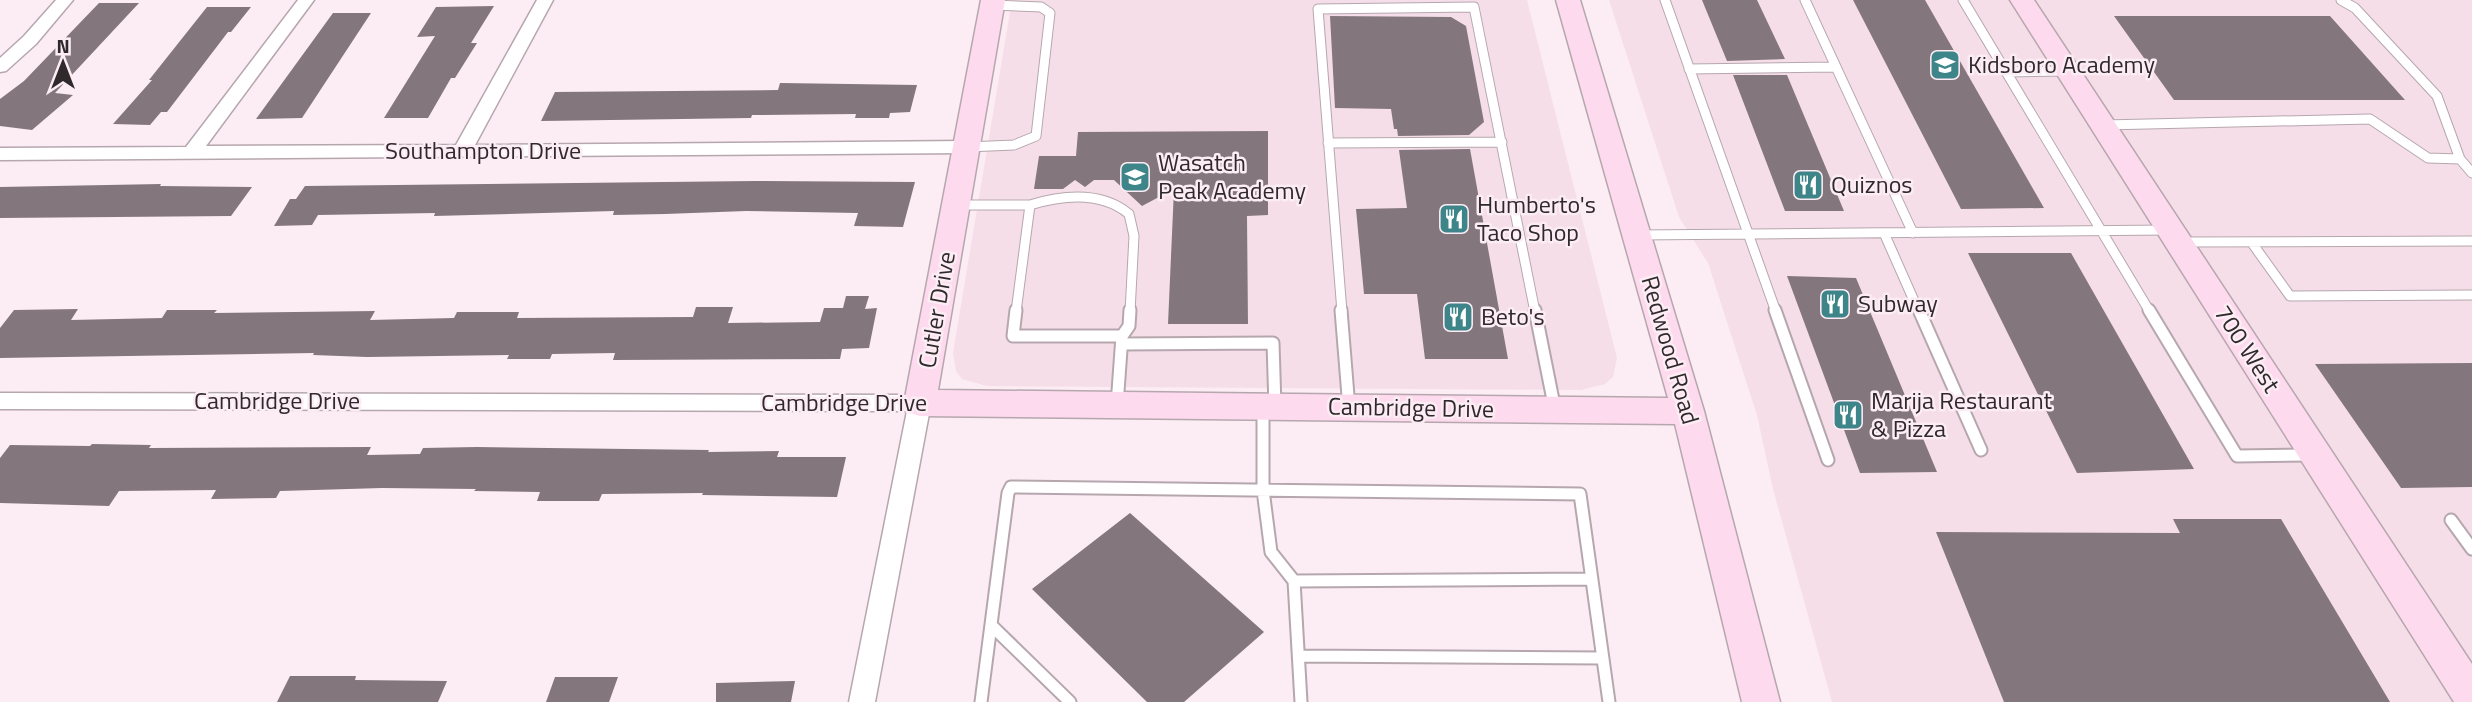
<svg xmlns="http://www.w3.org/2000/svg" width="2472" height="702" viewBox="0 0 2472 702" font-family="'Titillium Web',sans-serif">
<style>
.built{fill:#f5dee8}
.building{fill:#84767d}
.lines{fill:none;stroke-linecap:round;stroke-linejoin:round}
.lane-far1-casing{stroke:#b6a7ae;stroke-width:11}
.lane-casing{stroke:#b6a7ae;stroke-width:15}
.street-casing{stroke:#b6a7ae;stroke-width:3}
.secondary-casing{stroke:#b6a7ae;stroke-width:3}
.lane-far1{stroke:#fff;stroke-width:9}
.lane{stroke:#fff;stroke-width:11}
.street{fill:#fff;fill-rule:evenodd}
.secondary{fill:#fddaed;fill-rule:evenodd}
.labels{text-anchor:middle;stroke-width:5;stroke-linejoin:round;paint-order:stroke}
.poi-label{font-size:24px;fill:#2f292c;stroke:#fcecf4;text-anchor:start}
.street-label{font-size:24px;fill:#2f292c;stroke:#fcecf4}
</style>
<rect width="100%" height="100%" fill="#fcecf4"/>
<path class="built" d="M1012 0H1527L1617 358 1613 377 1605 384 1581 390 987 386 962 379 956 371 953 353Z
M1609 0H2472V702H1832L1773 489 1757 415 1708 263 1679 217Z"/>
<path class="building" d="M1702 0H1757L1785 59 1727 61Z
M1853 0H1925L2044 208 1961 209Z
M99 3H139L55 93 73 95 32 130 0 126V99L24 81Z
M494 6 471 43H477L455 78H451L428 118H384L435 36 417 37 436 7Z
M207 7H251L231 32H228L167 112H161L150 125 113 124 152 80H149Z
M333 13H371L302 118 256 119Z
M1330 16 1451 17 1466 26 1484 122 1469 135 1398 136 1397 129H1394L1391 109 1335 108Z
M2114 16H2330L2405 100H2174Z
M1733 75H1787L1844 211H1785Z
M780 83 917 85 910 112 890 113 889 118H855L856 114 752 115 751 118 541 121 555 92 778 90Z
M1268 131V215L1247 216 1248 324H1168L1174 189 1142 206 1114 180H1094L1085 187 1075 180 1063 189H1034L1039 156H1076L1078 132Z
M1470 149 1508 359H1425L1417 294H1364L1356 209 1407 208 1399 150Z
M755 181 915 182 903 227 854 226 858 213 746 211 665 214 613 215 614 211 434 216 435 213 318 215 312 225 274 226 290 199H296L305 186Z
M161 184 160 186 252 187 231 216 0 218V187Z
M1968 253H2071L2194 469 2077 473Z
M1787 276 1856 278 1937 472 1860 473Z
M846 296H869L865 309 877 308 869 348 842 349 840 359 613 360 615 353 552 354 550 359H507L509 355 367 357 313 355 314 353 0 358V328L14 310 78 309 71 320 162 318 167 310H217L214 313 375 311 370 320 454 318 457 312H519L517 318 693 317 696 307H733L728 323 820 322 824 308H843Z
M2472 363V487L2401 488 2315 364Z
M92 444 151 445 149 448 371 447 367 455 420 454 423 448 477 447 709 450 708 452 779 451 777 457H846L837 497 702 495 703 493 602 494 599 501H537L540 492 474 491 476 489 382 488 280 491 276 498 211 499 216 490 119 491 109 506 0 503V458L10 445 90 446Z
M1130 513 1264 632 1184 702H1147L1032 589Z
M2173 519H2281L2390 702H2004L1936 532 2180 533Z
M290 676H356L355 680 447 681 438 702H277Z
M555 677H618L609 702H546Z
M795 681 791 702H716V683Z"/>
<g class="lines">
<g class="lane-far1-casing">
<path id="lane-far1" d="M1665 0 1776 312
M1805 0 1913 233
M1963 0 2150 312
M1689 69 1836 67
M2007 72 2067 71
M2104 125 2370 119 2428 158 2460 159 2437 96 2355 8 2341 0
M1328 143 1502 142
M967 147 1014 145 1036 136 1050 13 1041 7 992 5
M2460 159 2472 173
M956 205H1030L1016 312
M1030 205C1063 195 1101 191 1129 214L1134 236 1130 312
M1884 233 1919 312
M1638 235 2168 230
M2181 242 2472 241
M2252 243 2290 296 2472 295
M1342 312 1318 9 1474 7 1535 312"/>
</g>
<g class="lane-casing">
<path id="lane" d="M1016 310 1013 336H1122L1117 405
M1341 310 1349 408
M1535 310 1555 410
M1775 310 1828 460
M1919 310 1981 450
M2149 310 2237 456 2311 455
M1122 336 1129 326 1130 310
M1122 344 1273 343 1275 407
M1263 407V490L1271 552 1294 581 1301 702
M2451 520 2472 549
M1294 581 1592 579
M991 625 1070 702
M1299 656 1603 658
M981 702 1008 493 1011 487 1580 494 1609 702"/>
</g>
<g class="street-casing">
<path id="street" d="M56 0H73L36 44 6 71 0 72V58L24 36Z
M298 0H314L206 146 456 145 537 0H553L475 145 967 141 976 147 967 153 0 160V148L186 147Z
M0 393 920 395 928 397 931 403 875 702H849L907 411 0 409Z"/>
</g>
<g class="secondary-casing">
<path id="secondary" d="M981 0H1005L938 390 1668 398 1556 0H1580L1704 411 1780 702H1742L1675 424 920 416 908 412 904 403Z
M2010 0H2034L2472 664V702H2454Z"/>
</g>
<use href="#lane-far1" class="lane-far1"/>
<use href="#lane" class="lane"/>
<use href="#street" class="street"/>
<use href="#secondary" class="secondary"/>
</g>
<defs>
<g id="school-square" transform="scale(1.575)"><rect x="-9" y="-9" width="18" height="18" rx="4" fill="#3d8588" stroke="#fcecf4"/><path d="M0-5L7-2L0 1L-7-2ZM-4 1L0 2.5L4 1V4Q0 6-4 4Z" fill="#fff"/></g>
<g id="restaurant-square" transform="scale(1.575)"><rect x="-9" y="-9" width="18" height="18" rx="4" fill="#3d8588" stroke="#fcecf4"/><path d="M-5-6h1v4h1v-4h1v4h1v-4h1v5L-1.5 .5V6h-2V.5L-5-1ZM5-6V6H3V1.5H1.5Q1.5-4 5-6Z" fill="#fff"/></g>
</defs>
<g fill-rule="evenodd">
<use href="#school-square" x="1945" y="65"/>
<use href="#school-square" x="1135" y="177"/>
<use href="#restaurant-square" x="1808" y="185"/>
<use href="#restaurant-square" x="1454" y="219"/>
<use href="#restaurant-square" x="1835" y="304"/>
<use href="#restaurant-square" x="1458" y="317"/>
<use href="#restaurant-square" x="1848" y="415"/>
</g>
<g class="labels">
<g class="poi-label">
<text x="1968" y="73">Kidsboro Academy</text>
<text x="1158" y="171">Wasatch<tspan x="1158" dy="28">Peak Academy</tspan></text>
<text x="1831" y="193">Quiznos</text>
<text x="1477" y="213">Humberto's<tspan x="1477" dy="28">Taco Shop</tspan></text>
<text x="1858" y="312">Subway</text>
<text x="1481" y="325">Beto's</text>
<text x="1871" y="409">Marija Restaurant<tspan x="1871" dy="28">&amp; Pizza</tspan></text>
</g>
<g class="street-label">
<text x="483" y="159">Southampton Drive</text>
<text transform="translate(937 310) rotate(-80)" y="8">Cutler Drive</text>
<text transform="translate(2247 349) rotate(57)" y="8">700 West</text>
<text transform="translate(1670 350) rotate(74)" y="8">Redwood Road</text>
<text x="277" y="409">Cambridge Drive</text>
<text x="844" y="411">Cambridge Drive</text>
<text transform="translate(1411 408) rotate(1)" y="8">Cambridge Drive</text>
</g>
</g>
<g transform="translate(63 63)" stroke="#fcecf4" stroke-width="5" paint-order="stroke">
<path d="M0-5L12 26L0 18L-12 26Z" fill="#2f292c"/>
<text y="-10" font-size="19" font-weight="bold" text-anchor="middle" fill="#2f292c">N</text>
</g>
</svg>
